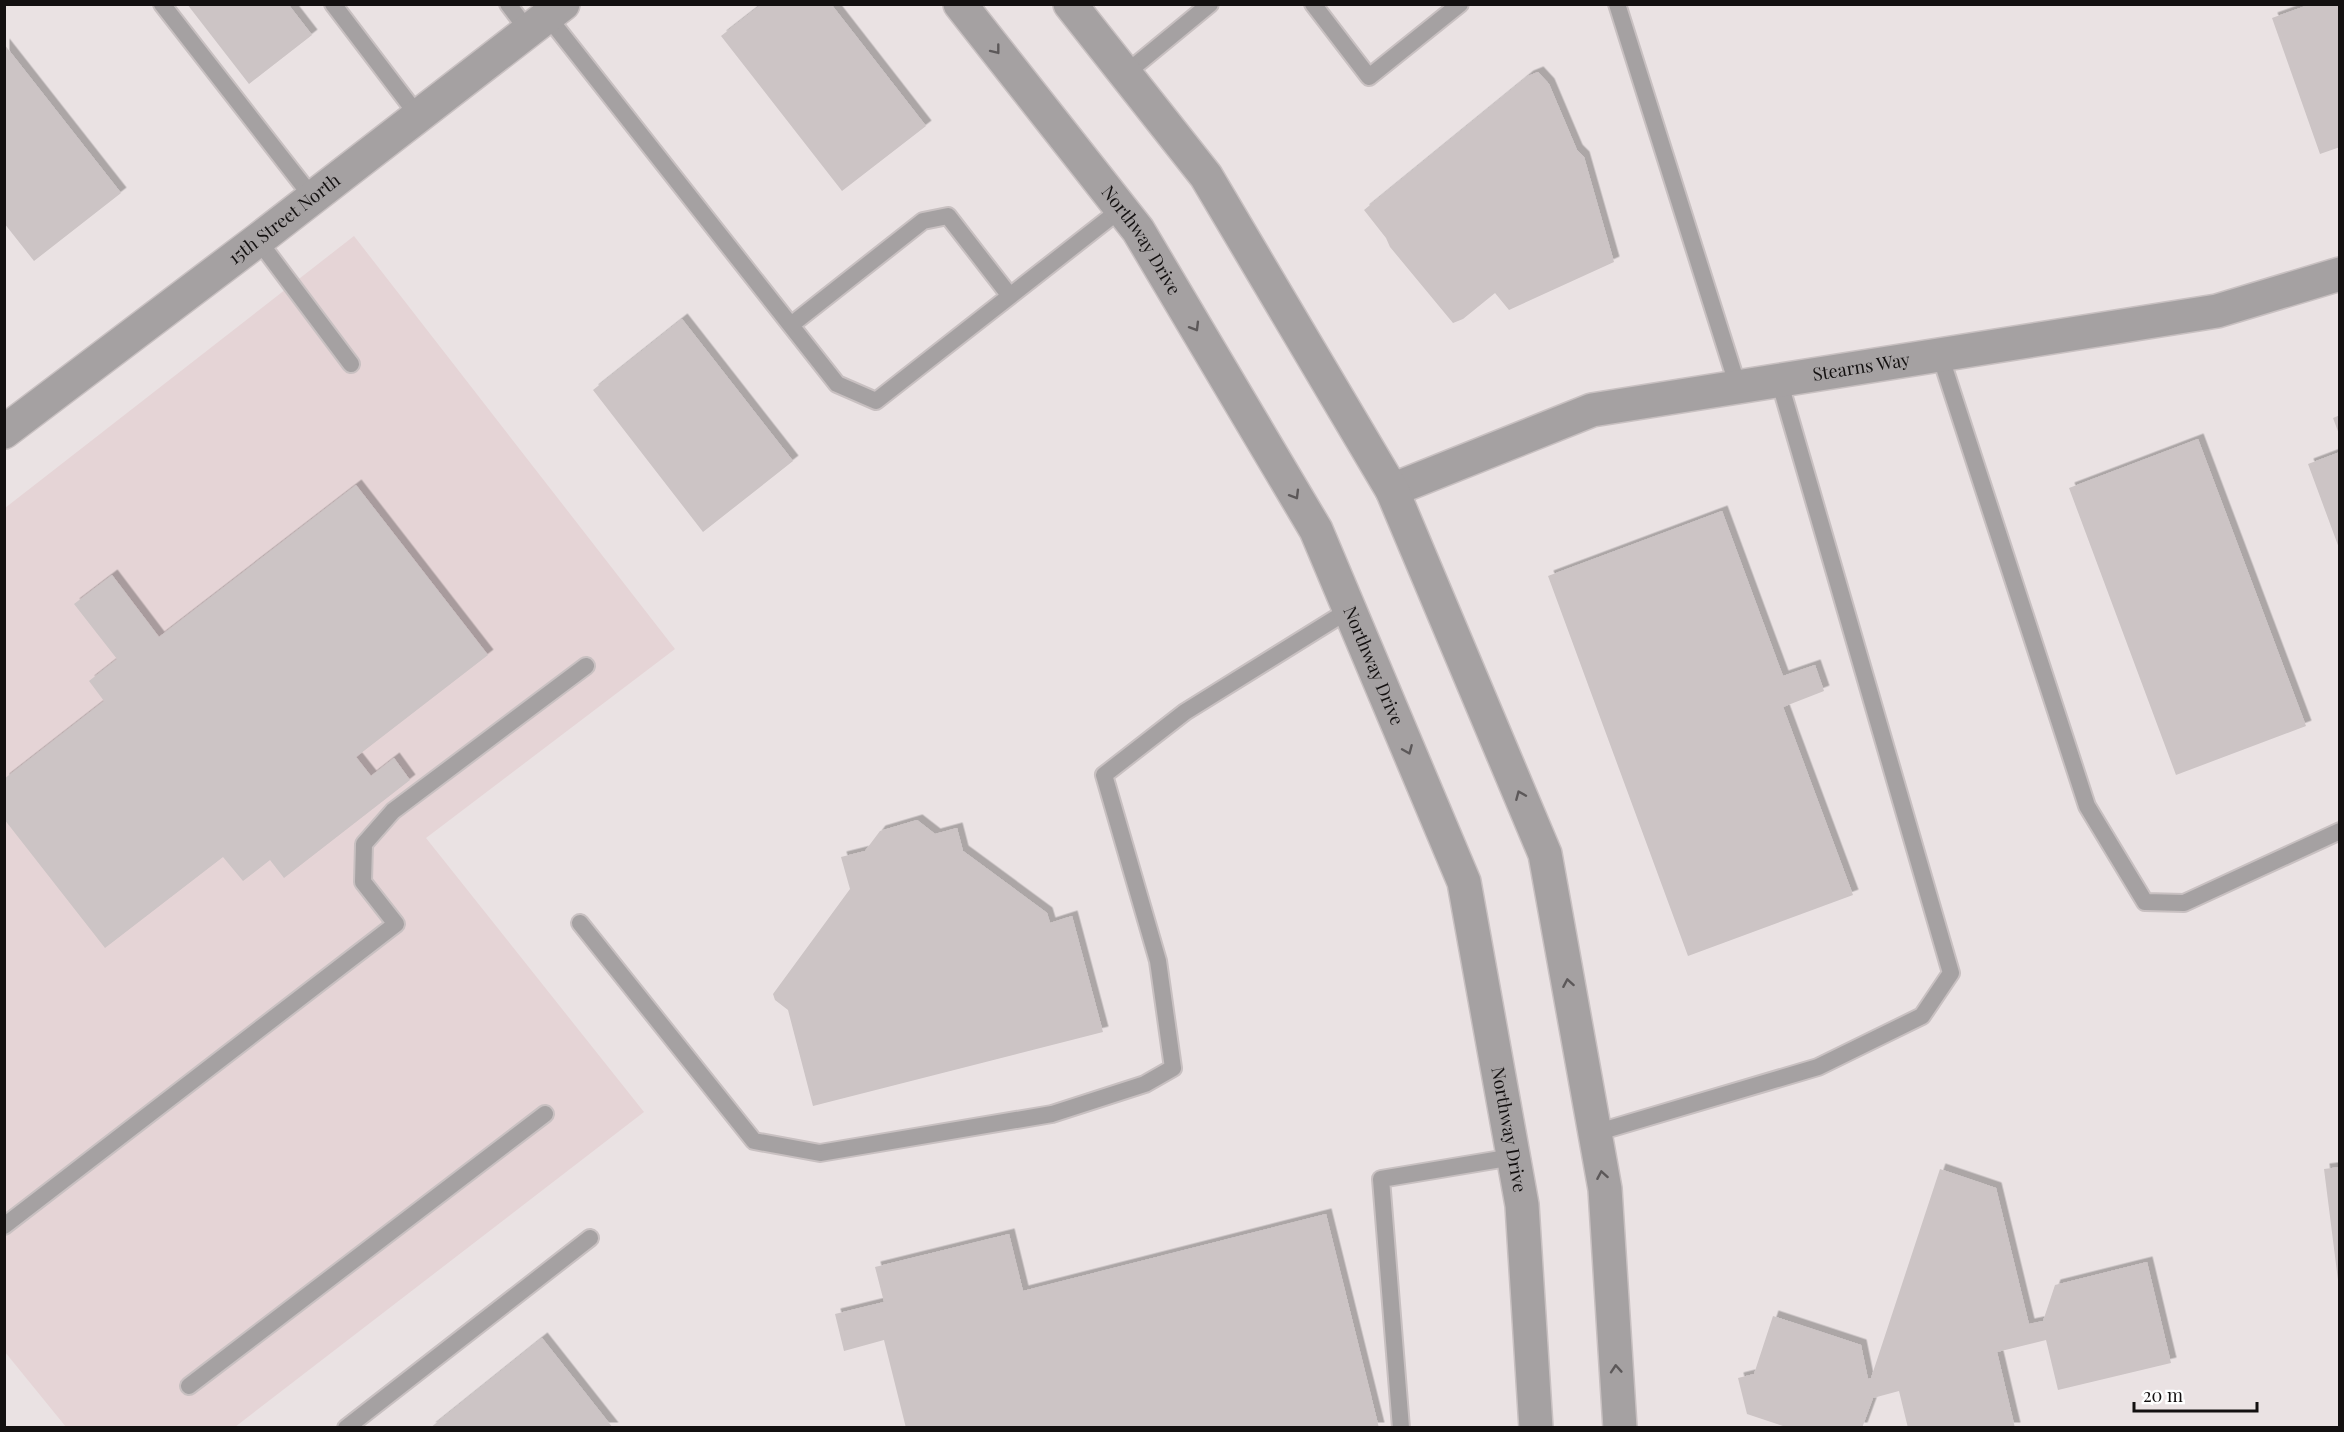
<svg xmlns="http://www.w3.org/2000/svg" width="2344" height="1432" viewBox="0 0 2344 1432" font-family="'Playfair Display',serif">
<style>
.built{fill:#e5d4d6}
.building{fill:#ccc4c5;filter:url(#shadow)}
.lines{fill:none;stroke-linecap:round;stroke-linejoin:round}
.service-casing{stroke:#c8c0c1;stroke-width:20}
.minor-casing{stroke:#c8c0c1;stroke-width:36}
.tertiary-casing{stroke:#c8c0c1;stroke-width:36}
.service{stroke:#a5a1a2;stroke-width:16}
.minor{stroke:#a5a1a2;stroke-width:33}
.tertiary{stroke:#a5a1a2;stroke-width:33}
.oneway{stroke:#5c5859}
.labels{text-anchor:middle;stroke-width:4.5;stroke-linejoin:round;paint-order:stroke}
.street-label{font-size:18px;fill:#131010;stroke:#fff}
</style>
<defs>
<filter id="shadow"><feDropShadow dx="5.5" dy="-5.5" stdDeviation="0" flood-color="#0004"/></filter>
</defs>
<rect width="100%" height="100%" fill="#eae2e3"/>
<path class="built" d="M354 236 675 649 426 838 644 1112 235 1427H66L5 1352V508Z"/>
<path class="building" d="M187 4H288L312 35 249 84Z
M762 4H831L926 126 842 191 721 36Z
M2311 4H2340V147L2320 154 2272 18Z
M4 44 121 193 34 261 4 223Z
M1538 72 1549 84 1577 150 1584 157 1614 262 1509 310 1495 293 1463 319 1453 323 1390 247 1386 238 1364 210 1528 76Z
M682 319 793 461 703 532 593 390Z
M2340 415V434H2339L2333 418Z
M2198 439 2306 726 2176 775 2069 488Z
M2340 452V548H2339L2308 464Z
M356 485 488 655 356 757 371 776 394 758 410 780 284 878 270 860 243 881 223 857 105 948 4 819V779L104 701 89 681 117 659 74 604 112 575 159 637Z
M1722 511 1783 676 1815 665 1824 691 1783 707 1853 895 1688 956 1548 576Z
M917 820 935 834 957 828 963 851 1047 913 1050 923 1072 916 1103 1032 813 1106 788 1010 775 1000 773 994 850 889 841 857 865 851 880 831Z
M2340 1167V1280H2338L2324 1169Z
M1940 1169 1996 1188 2029 1324 2043 1321 2055 1285 2147 1262 2171 1363 2058 1390 2046 1340 1997 1352 2015 1428H1908L1899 1391 1873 1398 1862 1428H1789L1747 1414 1738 1378 1754 1374 1773 1316 1861 1345 1868 1379 1871 1378Z
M1326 1214 1379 1428H906L884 1340 844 1351 835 1314 884 1302 875 1267 1009 1234 1023 1291Z
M542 1338 613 1428H430Z"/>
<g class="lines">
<g class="service-casing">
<path id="service" d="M162 4 313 198
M333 4 419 117
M508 4 529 32
M1313 4 1369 77 1460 4
M1617 4 1738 387
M548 17 837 384 876 401 1121 209
M1125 74 1210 4
M258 240 351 364
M791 325 923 221 948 216 1010 296
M1940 355 2087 806 2145 902 2184 903 2340 831
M580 923 754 1141 820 1153 1052 1114 1145 1084 1173 1068 1158 961 1104 775 1185 712 1349 610
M1595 1133 1818 1067 1922 1016 1951 973 1779 380
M4 1226 396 924 363 882 364 844 393 811 586 666
M189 1386 545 1114
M346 1428 590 1238
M1401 1428 1381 1179 1513 1157"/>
</g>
<g class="minor-casing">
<g id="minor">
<path id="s1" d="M1392 490 1592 410 2217 311 2340 274"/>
</g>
</g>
<g class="tertiary-casing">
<g id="tertiary">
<path id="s2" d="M960 4 1138 230 1316 530 1464 882 1522 1205 1536 1428"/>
<path d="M1070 4 1206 176 1392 490 1545 854 1605 1189 1620 1428"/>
<path id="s3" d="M4 432 258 240 563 4"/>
</g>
</g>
<use href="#service" class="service"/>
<use href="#minor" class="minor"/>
<use href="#tertiary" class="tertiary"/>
</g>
<defs><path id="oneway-chevron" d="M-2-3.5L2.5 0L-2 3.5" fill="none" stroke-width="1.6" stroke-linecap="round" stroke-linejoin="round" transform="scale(1.5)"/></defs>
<g class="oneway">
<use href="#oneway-chevron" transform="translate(996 50) rotate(52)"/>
<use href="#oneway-chevron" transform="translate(1195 327) rotate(59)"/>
<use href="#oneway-chevron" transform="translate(1295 495) rotate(59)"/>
<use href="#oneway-chevron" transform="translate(1408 750) rotate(67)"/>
<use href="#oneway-chevron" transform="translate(1520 795) rotate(-113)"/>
<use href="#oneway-chevron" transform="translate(1568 983) rotate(-100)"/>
<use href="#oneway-chevron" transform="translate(1602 1175) rotate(-100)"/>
<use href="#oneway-chevron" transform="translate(1616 1369) rotate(-94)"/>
</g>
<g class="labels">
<g class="street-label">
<text dy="6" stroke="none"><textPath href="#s3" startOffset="352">15th Street North</textPath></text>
<text dy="6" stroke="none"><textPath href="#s2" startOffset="298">Northway Drive</textPath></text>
<text dy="6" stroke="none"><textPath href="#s1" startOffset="488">Stearns Way</textPath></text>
<text dy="6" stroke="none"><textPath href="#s2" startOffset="784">Northway Drive</textPath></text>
<text dy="6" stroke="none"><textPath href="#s2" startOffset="1270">Northway Drive</textPath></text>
</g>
</g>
<rect width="2344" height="1432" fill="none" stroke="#131010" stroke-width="12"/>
<path d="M2134 1402v9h123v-9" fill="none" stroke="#131010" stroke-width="3"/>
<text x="2143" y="1402" font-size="18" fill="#131010" stroke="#ffffff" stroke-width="4.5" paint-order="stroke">20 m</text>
</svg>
